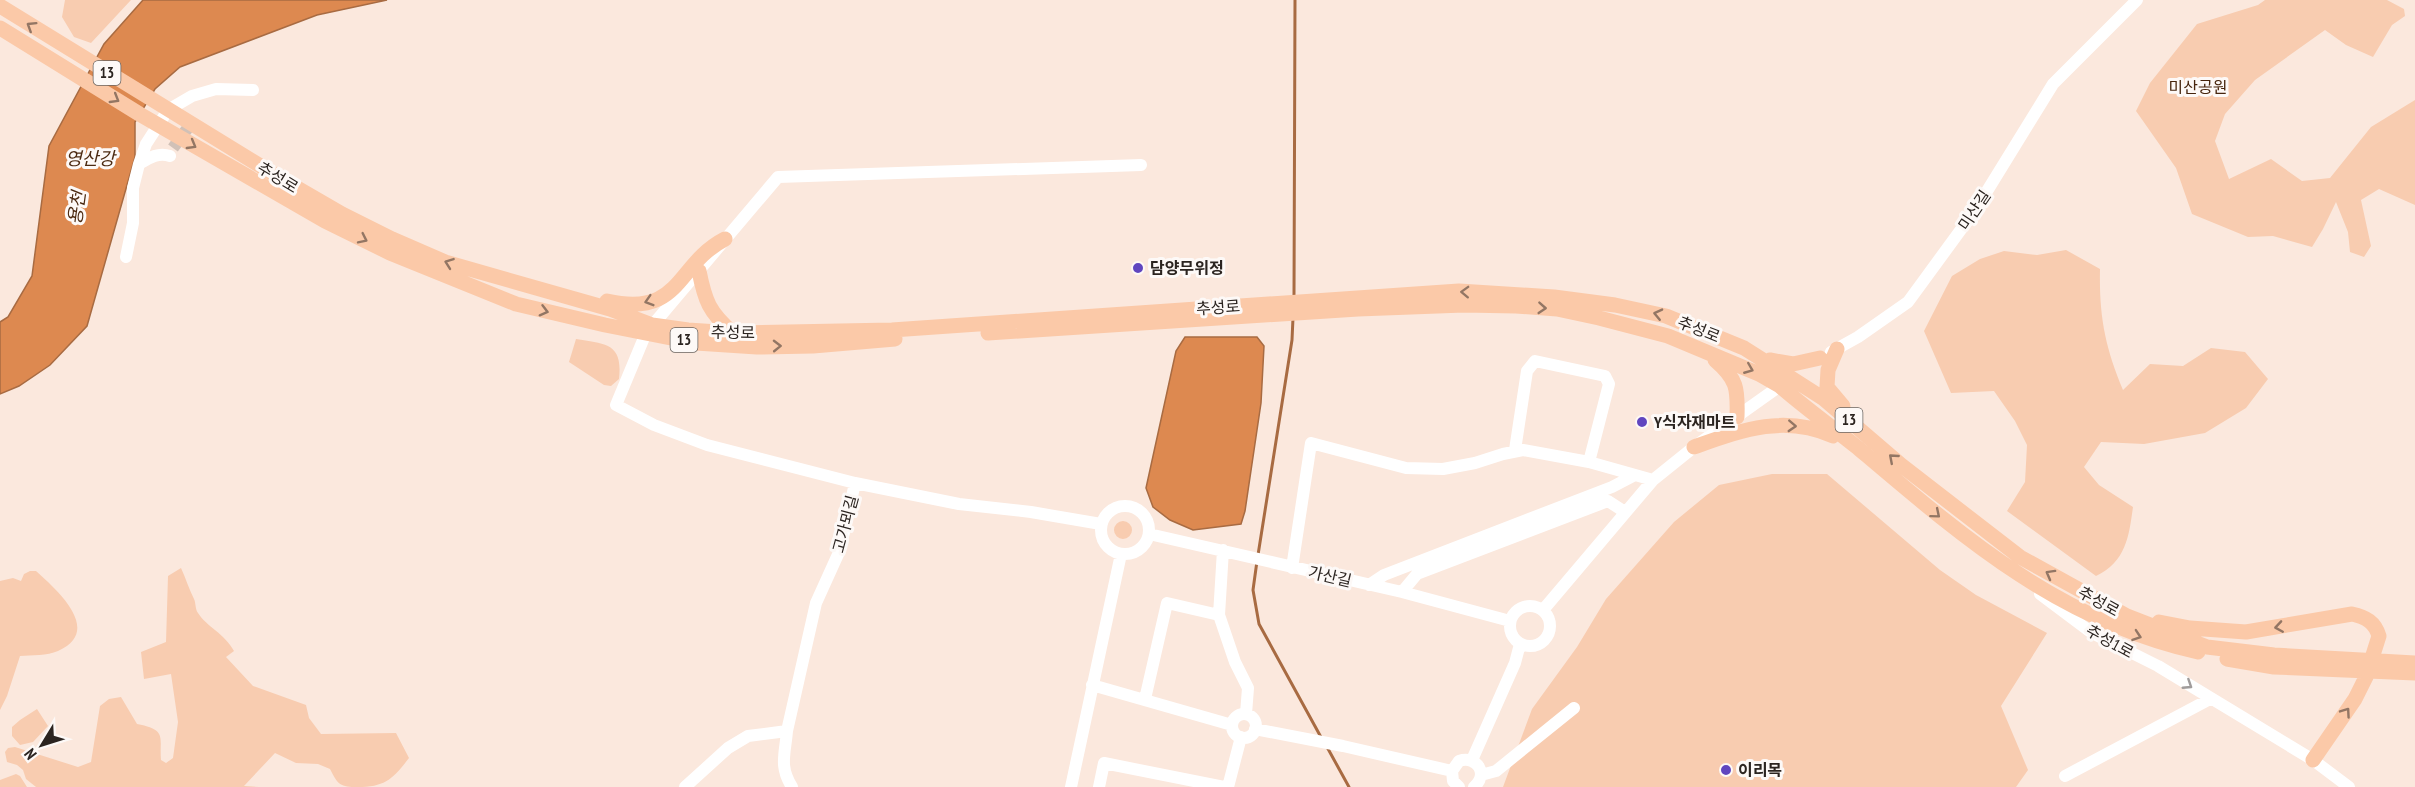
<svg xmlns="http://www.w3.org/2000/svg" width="2415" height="787" viewBox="0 0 2415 787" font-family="'PT Sans Narrow','Noto Sans KR',sans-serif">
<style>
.green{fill:#f8ccb0}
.water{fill:#dd8950;stroke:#a86b42;stroke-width:1.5}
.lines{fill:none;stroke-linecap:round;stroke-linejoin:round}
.stream{stroke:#a86b42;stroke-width:3}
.minor-tunnel{stroke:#d1c1b7;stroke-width:12;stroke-dasharray:12 6;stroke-linecap:butt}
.minor{stroke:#fff;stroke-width:12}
.major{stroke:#fbc9a8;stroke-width:15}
.oneway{stroke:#937664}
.oneway2{stroke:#a09c9b}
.poi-dot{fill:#6046bf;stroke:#fdf9f7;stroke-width:2}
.labels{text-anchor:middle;stroke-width:6;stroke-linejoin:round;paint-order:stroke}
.shield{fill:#fdf9f7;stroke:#6a6460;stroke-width:1.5}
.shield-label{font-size:15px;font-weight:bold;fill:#2b2420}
.park-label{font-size:16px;fill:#47250d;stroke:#fdf9f7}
.street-label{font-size:16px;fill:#2b2420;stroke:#fdf9f7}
.poi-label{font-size:16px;font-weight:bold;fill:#2b2420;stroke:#fdf9f7;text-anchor:start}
.water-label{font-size:18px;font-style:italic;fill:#4c2a11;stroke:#fdf9f7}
</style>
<rect width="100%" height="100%" fill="#fbe8dd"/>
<path class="green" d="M65 0H131L91 43 74 37 62 17Z
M2265 0H2387L2404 9 2405 16 2392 25 2373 57 2346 45 2325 30 2255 80 2225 114 2215 141 2229 179 2271 159 2302 181 2330 178 2371 127 2415 100V205L2379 189 2361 200 2371 246 2364 257 2350 252 2348 232 2336 202 2323 229 2312 247 2273 236 2248 237 2192 214 2176 168 2136 111 2150 83 2197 24 2258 5Z
M2066 250 2100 269C2099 316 2105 347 2123 390L2150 364 2183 366 2211 348 2245 352 2268 379 2246 408 2205 433 2144 444 2101 442 2084 467 2099 485 2133 507C2129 536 2126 562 2096 576L2007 511 2025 482 2027 445 2015 421 1994 391 1951 393 1924 331 1952 276 1980 259 2004 251 2037 255Z
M576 339C606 344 623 343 619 379L611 386 604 385 569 362Z
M1772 474H1827L1940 570 1976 595 2047 633 2001 706 2028 770 2016 787H1503L1532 709 1577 647 1606 599 1674 522 1719 485Z
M1114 530a9 9 0 1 1 18 0a9 9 0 1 1-18 0Z
M181 568C186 579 189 589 194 599 196 603 195 609 198 613 207 627 224 633 234 651L226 657 253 686 306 705 309 718 321 734 396 733 409 758C393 779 385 787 358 787 340 787 338 785 330 769L318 764 296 763 275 753 244 786 259 787H36L26 779 23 770 17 765 7 762 5 752 8 748 15 747 78 767 91 762 100 706 109 699 121 697 137 724C168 730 159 737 161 760L166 763 173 758 178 722 171 674 144 679 141 652 166 642 168 576Z
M30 571H36C56 589 104 631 58 651 47 656 32 655 20 656L7 696 0 710V581L13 578 21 581 24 574Z
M37 709 48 726 33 742 20 745 12 736V727L20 720Z
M16 774 20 776 27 787H0V780Z"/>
<path class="water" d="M143 0H387L317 15 180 67 155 89 135 122V157L87 326 50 365 19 386 0 394V322L8 317 32 276 49 146 104 44Z
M1185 337H1257L1264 346 1261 403 1245 511 1241 524 1193 530 1170 520 1153 507 1146 488 1176 351Z"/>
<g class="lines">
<path class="stream" d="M1294 297 1295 0
M1258 555 1292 340 1293 318
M1257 561 1253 590 1259 624 1322 739
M1327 747 1349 787"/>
<path class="minor-tunnel" d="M173 148 193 121"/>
<path class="minor" d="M139 164C149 158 158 152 170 156
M126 257 133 223V188L139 164 146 144 168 110 192 96 216 89 253 90
M1831 352 1858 337 1908 302 1976 209 2053 84 2137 0
M1515 450 1527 371 1535 361 1605 376 1609 384 1589 462
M1101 530a24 24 0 1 1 48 0a24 24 0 1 1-48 0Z
M1101 524 1031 512 959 504 855 483 707 445 654 425 616 405 646 333 778 177 1141 165
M1149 534 1402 592 1510 621
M1223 550 1219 615 1235 662 1248 688 1246 714
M1292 568 1311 443 1406 468 1443 469 1475 463 1503 454 1523 450 1589 462 1653 480
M1369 585 1384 575 1612 487 1635 475
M1402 592 1417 574 1608 501 1625 512
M2040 594 2092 633 2158 666 2313 760 2349 787
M1510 626a20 20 0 1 1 40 0a20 20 0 1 1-40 0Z
M1543 610 1653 480 1694 447 1780 386 1784 380
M1092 685 1232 725
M1145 699 1167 603 1219 615
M1232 726a12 12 0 1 1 24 0a12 12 0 1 1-24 0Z
M1255 729 1343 746 1452 771
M787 731C785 755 779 766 792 787
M1472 760 1515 663 1520 644
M1481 775 1496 771 1574 708
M2065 776 2210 699
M685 787 728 748 748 736 787 731 816 603 840 550 855 483
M1071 787 1121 554
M1099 787 1104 763 1224 787
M1228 787 1241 737
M1459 787 1453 781 1452 771 1459 761C1477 755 1489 774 1474 787"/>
<path class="major" d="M0 6 285 181 342 214 392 239 445 262 610 309 652 325 688 330 733 333 892 330 1459 291 1554 297 1615 305 1666 316 1744 348 1824 399 1901 465 2020 557 2127 616 2207 647 2274 655 2415 663
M0 28 141 115 325 221 390 253 516 304 605 325 696 343 757 347 813 346 895 339
M699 271C705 301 709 312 733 333
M607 301C682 318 675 265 725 239
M988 333 1358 309 1464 305 1516 306 1557 309 1599 318 1668 336 1759 374 1780 386C1805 408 1832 427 1858 448 1963 537 2059 621 2198 652
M1837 349 1828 370 1827 387 1843 406
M1715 360C1737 379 1738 388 1737 417
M1770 360 1793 364 1820 358
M1694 447C1742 430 1784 414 1833 436
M2159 622 2190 628 2246 632 2352 614C2366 617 2375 622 2379 636L2366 677 2355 699 2313 760
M2227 659 2274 667 2415 673"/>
</g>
<defs><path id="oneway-chevron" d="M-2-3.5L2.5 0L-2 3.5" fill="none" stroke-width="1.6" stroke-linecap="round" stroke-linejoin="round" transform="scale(1.5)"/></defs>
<g class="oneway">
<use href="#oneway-chevron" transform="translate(31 26) rotate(-148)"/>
<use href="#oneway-chevron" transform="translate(115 99) rotate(31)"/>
<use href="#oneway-chevron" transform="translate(192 145) rotate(30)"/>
<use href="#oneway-chevron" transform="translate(363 239) rotate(26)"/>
<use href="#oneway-chevron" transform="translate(449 263) rotate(-160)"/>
<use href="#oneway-chevron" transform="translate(1465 292) rotate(-178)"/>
<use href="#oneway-chevron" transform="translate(649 301) rotate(163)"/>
<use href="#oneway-chevron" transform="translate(1542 308) rotate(4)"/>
<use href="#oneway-chevron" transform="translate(544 311) rotate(15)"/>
<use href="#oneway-chevron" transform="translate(1658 314) rotate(-167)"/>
<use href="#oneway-chevron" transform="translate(777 346) rotate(-1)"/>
<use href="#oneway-chevron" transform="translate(1749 369) rotate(22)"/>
<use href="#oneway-chevron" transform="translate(1792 426) rotate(3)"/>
<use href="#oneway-chevron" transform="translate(1893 458) rotate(-139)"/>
<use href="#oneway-chevron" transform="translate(1936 514) rotate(40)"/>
<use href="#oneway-chevron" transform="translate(2050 574) rotate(-151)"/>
<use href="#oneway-chevron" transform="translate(2279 627) rotate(171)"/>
<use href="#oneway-chevron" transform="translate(2137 636) rotate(19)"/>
<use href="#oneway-chevron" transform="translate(2346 712) rotate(-55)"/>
</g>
<use class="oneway2" href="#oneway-chevron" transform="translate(2188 685) rotate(33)"/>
<g class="poi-dot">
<circle cx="1138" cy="268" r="6"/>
<circle cx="1642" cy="422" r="6"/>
<circle cx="1726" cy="770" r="6"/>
</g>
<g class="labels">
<g class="shield">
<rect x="93.5" y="61" width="27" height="24" rx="4.5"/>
<rect x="670.5" y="328" width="27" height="24" rx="4.5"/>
<rect x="1835.5" y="408" width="27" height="24" rx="4.5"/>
</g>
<g class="shield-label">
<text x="107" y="78">13</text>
<text x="684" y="345">13</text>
<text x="1849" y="425">13</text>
</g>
<g class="park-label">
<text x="2198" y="93">미산공원</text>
</g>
<g class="street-label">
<text transform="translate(278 177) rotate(31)" y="6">추성로</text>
<text transform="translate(1974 210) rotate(-56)" y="6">미산길</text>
<text transform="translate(1218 307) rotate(-4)" y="6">추성로</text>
<text transform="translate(1699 329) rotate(22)" y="6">추성로</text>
<text transform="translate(733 332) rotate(1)" y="6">추성로</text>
<text transform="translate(845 524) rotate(-75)" y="6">고가뫼길</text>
<text transform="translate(1330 576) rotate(13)" y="6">가산길</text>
<text transform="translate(2099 601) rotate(29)" y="6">추성로</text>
<text transform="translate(2110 641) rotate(29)" y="6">추성1로</text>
</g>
<g class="poi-label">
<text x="1150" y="274">담양무위정</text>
<text x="1654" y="428">Y식자재마트</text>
<text x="1738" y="776">이리목</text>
</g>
<g class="water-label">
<text x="90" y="165">영산강</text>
<text transform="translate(77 208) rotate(-82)" y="6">용천</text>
</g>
</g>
<g transform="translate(42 745) rotate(232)" stroke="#fdf9f7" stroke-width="4.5" paint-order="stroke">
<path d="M0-4.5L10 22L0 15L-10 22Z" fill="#2b2420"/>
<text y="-9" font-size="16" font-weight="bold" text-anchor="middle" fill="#2b2420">N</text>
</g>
</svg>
